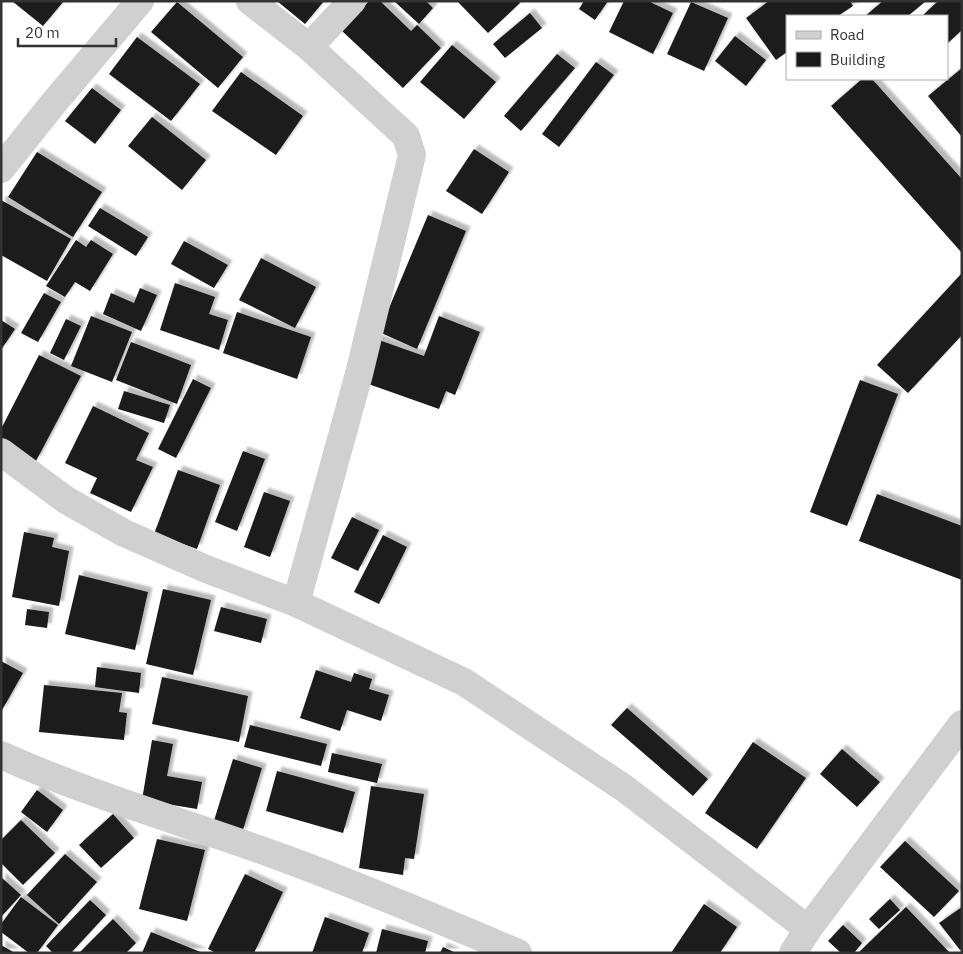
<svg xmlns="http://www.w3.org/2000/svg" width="963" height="954" viewBox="0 0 963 954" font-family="'IBM Plex Sans',sans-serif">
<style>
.building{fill:#1a1a1a;filter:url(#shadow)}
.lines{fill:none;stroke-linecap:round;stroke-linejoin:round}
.minor{stroke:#d0d0d0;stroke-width:28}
</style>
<defs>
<filter id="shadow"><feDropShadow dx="4.5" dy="-4.5" stdDeviation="1" flood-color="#0004"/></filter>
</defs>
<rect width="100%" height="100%" fill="#fff"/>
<path class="building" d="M12 1H61L63 2 43 26Z
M277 1H324L305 24Z
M369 1H380L411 31 417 25 441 48 403 88 342 31Z
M394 1H426L433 8 419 24Z
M457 1H518L520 3 488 33Z
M584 1H608L595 20 579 9Z
M624 1H648L673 13 653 54 609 32Z
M769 1H850L853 6 838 16H787V52L776 60 746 18Z
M883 1H926L908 16H865Z
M938 1H962V30L947 44V16H922Z
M177 2 243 57 218 88 151 32Z
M691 2 728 18 704 71 667 54Z
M530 13 542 28 505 58 493 44Z
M735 36 766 60 746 86 715 61Z
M137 37 200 84 171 121 109 74Z
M452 45 496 82 464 119 420 82Z
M557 54 575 68 521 131 504 116Z
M596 62 614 75 559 147 542 134Z
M962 68V137L928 96Z
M241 72 303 116 276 155 212 111Z
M862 79H872L962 179V253L831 106Z
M92 88 121 110 95 144 65 121Z
M152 117 206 160 182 190 128 146Z
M474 149 509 172 482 214 446 191Z
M37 152 102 192 73 237 8 197Z
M1 200 71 239 47 281 1 255Z
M100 208 148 237 136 256 88 226Z
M428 215 466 231 417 349 379 332Z
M76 240 86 247 91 240 113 254 90 291 75 282 65 297 46 286Z
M184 241 228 265 214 288 171 264Z
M261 258 316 287 295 328 239 300Z
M962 273V335L908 393 877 365Z
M175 283 215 297 209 314 228 320 219 350 160 330Z
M140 288 157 295 141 331 103 314 111 293 134 303Z
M44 293 61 302 38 342 21 333Z
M237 312 311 337 297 379 223 353Z
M91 316 132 332 112 382 71 366Z
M439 316 480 332 455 395 446 391 439 409 360 381 376 339 424 356Z
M66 319 81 326 64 360 50 353Z
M1 320 15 329 1 350Z
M131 342 191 365 177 404 116 380Z
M39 355 81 376 36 461 1 443V429Z
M193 379 211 388 176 458 158 449Z
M860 380 898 394 847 526 810 512Z
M124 391 170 405 164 423 118 409Z
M93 406 149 433 136 460 153 467 131 512 90 493 97 478 65 463Z
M243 451 265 459 237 531 215 522Z
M178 470 220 485 197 549 154 534Z
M264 492 290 501 270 557 244 547Z
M877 494 962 526V580L859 541Z
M352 517 379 530 358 571 331 558Z
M24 532 54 538 52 547 69 551 59 606 12 597Z
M383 535 407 547 379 604 354 592Z
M79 575 148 592 135 650 65 634Z
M163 589 211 600 193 675 146 664Z
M221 607 267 619 261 643 214 631Z
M27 609 49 612 47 628 25 625Z
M1 661 23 673 1 712Z
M97 667 141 673 139 693 95 687Z
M316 670 351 682 354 673 372 679 369 689 389 695 381 721 347 710 340 731 300 718Z
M162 677 248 696 239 742 152 724Z
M44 685 122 693 119 712 127 713 124 740 39 732Z
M627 708 708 779 693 796 611 725Z
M250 725 327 744 321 766 244 747Z
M152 740 173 744 167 776 202 782 197 809 142 800Z
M753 742 806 778 757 849 705 813Z
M842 749 880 782 857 807 820 774Z
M332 753 382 764 377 783 328 772Z
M233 759 262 768 242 833 213 824Z
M277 771 355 792 343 833 266 811Z
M371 786 424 794 414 859 405 858 403 875 359 868Z
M37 790 63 810 47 832 21 812Z
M113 814 134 838 101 868 79 845Z
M21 820 55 853 23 885 1 863V840Z
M157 839 205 850 187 921 139 909Z
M905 841 959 891 934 917 880 867Z
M65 854 97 882 59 924 27 895Z
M245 874 283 892 254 953H216L208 949Z
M1 877 21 895 1 917Z
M21 897 58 925 37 953H29L1 932V924Z
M890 899 900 910 879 929 869 919Z
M90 900 106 915 71 953H53L46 946Z
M704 904 737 927 720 953H671Z
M906 907 950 953H858Z
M962 907V949L960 950 939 923Z
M325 917 369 933 362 953H312Z
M113 919 136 943 126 953H79Z
M843 925 862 943 854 953H841L828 941Z
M382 929 428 941 425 953H376Z
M151 932 203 953H142Z
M1 945 15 953H1Z
M443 947 456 953H440Z"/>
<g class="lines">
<path class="minor" d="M250 1 309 47 406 136 412 155 359 374 296 603
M309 47 352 1
M1 169 52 105 140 1
M1 452 66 500 124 533 206 569 296 603 464 682 624 788 808 929
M1 755C90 795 184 822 275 855 357 885 438 919 518 953
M793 953 808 929 962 724"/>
</g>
<rect width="963" height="954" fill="none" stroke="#333333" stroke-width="5"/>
<rect x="786" y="15" width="162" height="65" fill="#ffffff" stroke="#adadad"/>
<rect x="796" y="31" width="25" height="8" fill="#d0d0d0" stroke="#adadad"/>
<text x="830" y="40" font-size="15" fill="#333333">Road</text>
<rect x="796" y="52" width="25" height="15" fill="#1a1a1a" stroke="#adadad"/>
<text x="830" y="65" font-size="15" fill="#333333">Building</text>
<path d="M18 38v8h98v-8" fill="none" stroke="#333333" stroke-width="2.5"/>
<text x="25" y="38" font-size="15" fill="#333333" stroke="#ffffff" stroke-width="4" paint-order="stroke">20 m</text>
</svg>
